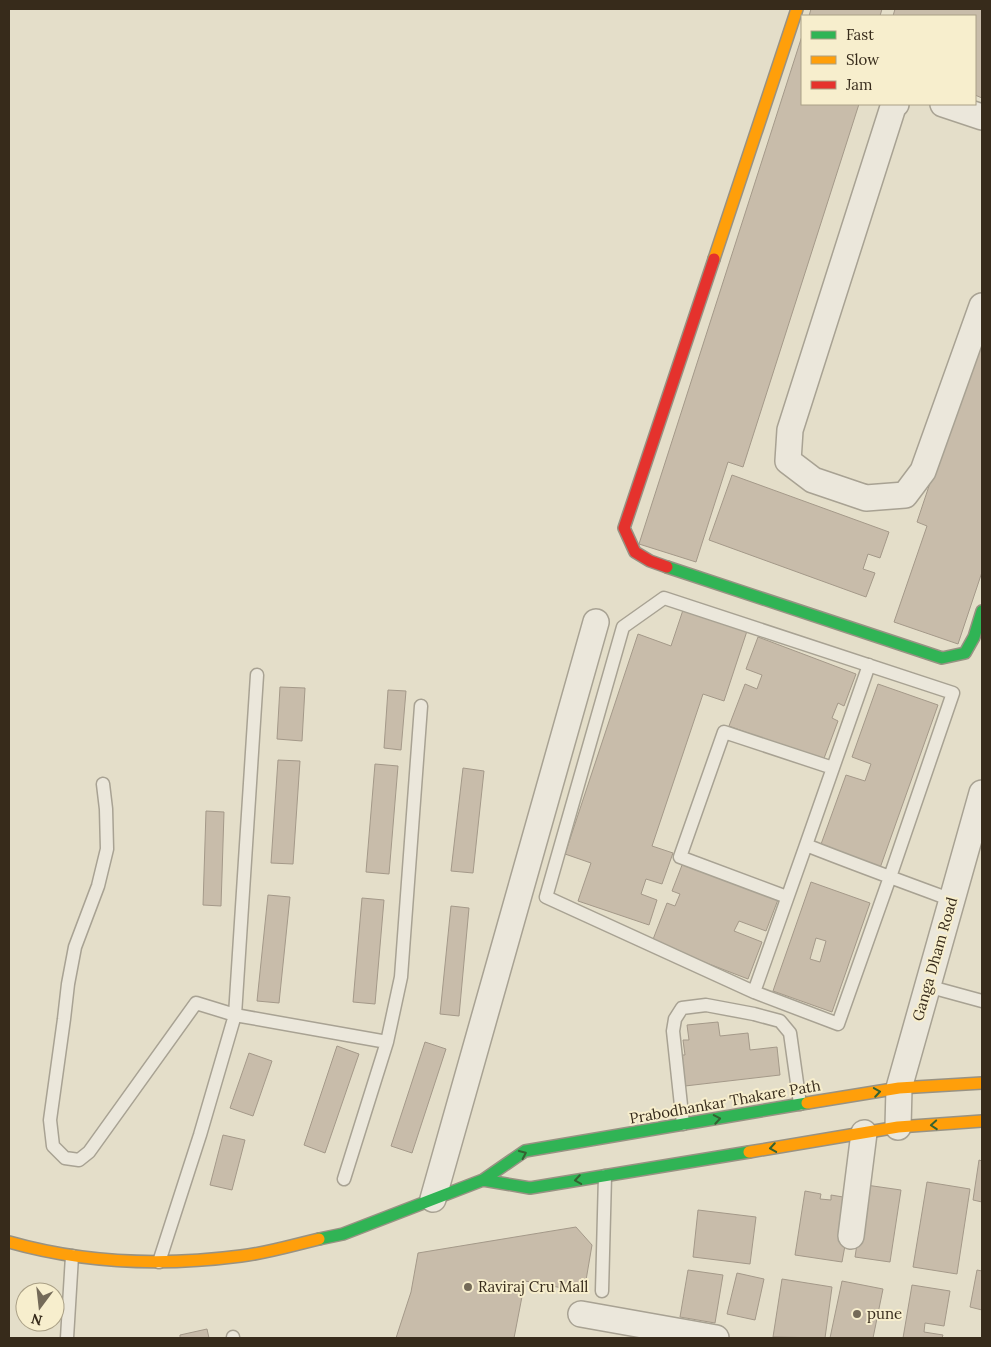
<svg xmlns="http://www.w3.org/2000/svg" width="991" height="1347" viewBox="0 0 991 1347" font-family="Lora,serif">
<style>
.building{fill:#c8bcaa;stroke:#a49989;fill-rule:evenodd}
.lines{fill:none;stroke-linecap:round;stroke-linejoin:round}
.lane-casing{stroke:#a8a293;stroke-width:15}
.street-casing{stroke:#a8a293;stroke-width:28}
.fast-casing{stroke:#989283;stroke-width:14}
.slow-casing{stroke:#989283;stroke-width:14}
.jam-casing{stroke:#989283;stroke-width:14}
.lane{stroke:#ebe7db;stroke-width:12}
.street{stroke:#ebe7db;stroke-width:25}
.fast{stroke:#30b455;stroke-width:11}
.slow{stroke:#ff9f0a;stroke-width:11}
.jam{stroke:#e5322d;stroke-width:11}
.oneway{stroke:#346232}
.poi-dot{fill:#746a58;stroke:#f7eecd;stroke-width:2}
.labels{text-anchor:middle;stroke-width:4;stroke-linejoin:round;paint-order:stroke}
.street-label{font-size:15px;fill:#372b1b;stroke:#f7eecd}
.poi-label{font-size:15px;fill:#372b1b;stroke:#f7eecd;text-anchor:start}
</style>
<rect width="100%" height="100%" fill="#e4dec9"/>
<path class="building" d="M811 9H882L880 16H809Z
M895 9H982V98L975 95V16H893Z
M802 36V104H859L743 467 728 462 696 562 639 544Z
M982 327V572L958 644 894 622 927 526 917 522Z
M732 475 889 532 880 558 868 554 863 569 875 573 866 597 709 540Z
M683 610 747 631 724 701 703 694 652 846 673 853 662 884 646 879 641 894 657 900 649 925 578 901 591 863 565 854 638 634 671 646Z
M758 637 856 674 844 706 838 703 832 718 838 721 823 761 729 726 745 684 757 689 762 675 746 669Z
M878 684 938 705 880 868 820 847 846 775 865 781 871 764 852 757Z
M280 687 305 688 302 741 277 739Z
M388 690 406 691 401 750 384 748Z
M278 760 300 761 293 864 271 863Z
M375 764 398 766 389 874 366 872Z
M463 768 484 771 473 873 451 871Z
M206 811 224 812 221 906 203 905Z
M684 860 779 897 766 931 739 921 734 931 762 942 748 979 652 942 667 903 675 906 680 894 672 891Z
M811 882 870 903 832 1012 773 991ZM816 938 826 941 820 962 810 959Z
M268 895 290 897 279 1003 257 1001Z
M362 898 384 900 375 1004 353 1002Z
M451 906 469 908 459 1016 440 1014Z
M718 1022 720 1036 748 1033 750 1050 777 1047 780 1075 685 1086 681 1055H685L683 1040H689L687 1025Z
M425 1042 446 1049 412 1153 391 1146Z
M337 1046 359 1054 325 1153 304 1145Z
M249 1053 272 1061 253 1116 230 1108Z
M223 1135 245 1140 232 1190 210 1185Z
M979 1160 982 1161V1202L973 1200Z
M927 1182 970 1189 957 1274 913 1267Z
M866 1185 901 1190 890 1262 855 1257Z
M805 1191 821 1194 820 1199 831 1200V1195L849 1198 846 1240 842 1262 795 1255Z
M698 1210 756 1217 750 1264 693 1257Z
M576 1227 592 1245 584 1292 525 1281 514 1338H396L411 1292 418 1253Z
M688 1270 723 1275 715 1323 680 1317Z
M977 1270 982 1271V1310L970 1307Z
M737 1273 764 1279 755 1320 727 1314Z
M782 1279 832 1287 825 1338 773 1337Z
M842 1281 883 1289 873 1338H830Z
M912 1285 950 1291 944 1326 925 1323 924 1332 943 1335 942 1338H903Z
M207 1329 209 1338H180V1335Z"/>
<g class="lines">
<g class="lane-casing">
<path id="lane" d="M103 784 106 809 107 849 98 886 75 947 68 984 64 1019 50 1120 53 1146 65 1158 79 1160 89 1152 196 1003 235 1015 387 1042 344 1179
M806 845 869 665
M787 897 680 857 724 732 833 768
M927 986 982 1001
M754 992 838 1024 890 877 953 693 664 598 623 627 546 897 754 992 806 845C854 864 903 882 952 900
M387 1042 401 977 421 706
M683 1124 673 1031 675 1019 682 1008 706 1005 754 1014 780 1021 790 1033 800 1104
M159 1262 200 1135 235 1015 257 675
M602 1291 605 1176
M233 1337V1338
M67 1338 72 1256"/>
</g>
<g class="street-casing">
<path id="street" d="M896 104 893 107 790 430 788 461 813 480 866 498 905 495 923 471 982 306
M943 104 982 117
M898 1127 899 1088 982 793
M433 1199 596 622
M851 1236 864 1133
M581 1314 716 1338"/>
</g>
<g class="fast-casing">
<path id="fast" d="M667 567 942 658 965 653 974 637 982 611
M483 1180 530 1188 749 1152
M319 1239 343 1234 483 1180 525 1151 807 1103"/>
</g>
<g class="slow-casing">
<path id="slow" d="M714 259 797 9
M807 1103 899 1088 982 1083
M749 1152 898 1127 982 1121
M9 1242C83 1263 164 1266 241 1256 267 1253 293 1245 319 1239"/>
</g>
<g class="jam-casing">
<path id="jam" d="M667 567 650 561 635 552 624 528 714 259"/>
</g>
<use href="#lane" class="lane"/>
<use href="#street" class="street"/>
<use href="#fast" class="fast"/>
<use href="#slow" class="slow"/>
<use href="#jam" class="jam"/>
</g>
<defs><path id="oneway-chevron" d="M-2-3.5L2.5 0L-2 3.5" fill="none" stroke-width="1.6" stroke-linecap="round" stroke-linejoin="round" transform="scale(1.25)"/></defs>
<g class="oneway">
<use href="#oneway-chevron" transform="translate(877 1092) rotate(-9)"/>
<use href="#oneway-chevron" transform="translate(717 1119) rotate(-10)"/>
<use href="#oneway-chevron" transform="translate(934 1125) rotate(176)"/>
<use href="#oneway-chevron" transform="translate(773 1148) rotate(171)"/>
<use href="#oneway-chevron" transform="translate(523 1154) rotate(-25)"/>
<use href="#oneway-chevron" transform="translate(578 1180) rotate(171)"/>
</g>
<g class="poi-dot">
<circle cx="468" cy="1287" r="5"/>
<circle cx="857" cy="1314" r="5"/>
</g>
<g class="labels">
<g class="street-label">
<text transform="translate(935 959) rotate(-74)" y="5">Ganga Dham Road</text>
<text transform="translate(725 1102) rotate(-10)" y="5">Prabodhankar Thakare Path</text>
</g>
<g class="poi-label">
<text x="478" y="1292">Raviraj Cru Mall</text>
<text x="867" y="1319">pune</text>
</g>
</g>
<rect width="991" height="1347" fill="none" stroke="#372b1b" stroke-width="20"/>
<rect x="801" y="15" width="175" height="90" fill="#f7eecd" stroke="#aaa086"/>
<rect x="811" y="31" width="25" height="8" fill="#30b455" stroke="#aaa086"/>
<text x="846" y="40" font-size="15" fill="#372b1b">Fast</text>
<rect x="811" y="56" width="25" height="8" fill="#ff9f0a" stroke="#aaa086"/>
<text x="846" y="65" font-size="15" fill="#372b1b">Slow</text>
<rect x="811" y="81" width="25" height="8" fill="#e5322d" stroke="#aaa086"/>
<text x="846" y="90" font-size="15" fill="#372b1b">Jam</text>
<g transform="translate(40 1307) rotate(195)"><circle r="24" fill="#f7eecd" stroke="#aaa086"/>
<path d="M0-4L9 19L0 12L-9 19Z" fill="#746a58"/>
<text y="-8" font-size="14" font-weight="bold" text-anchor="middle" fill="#372b1b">N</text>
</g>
</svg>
